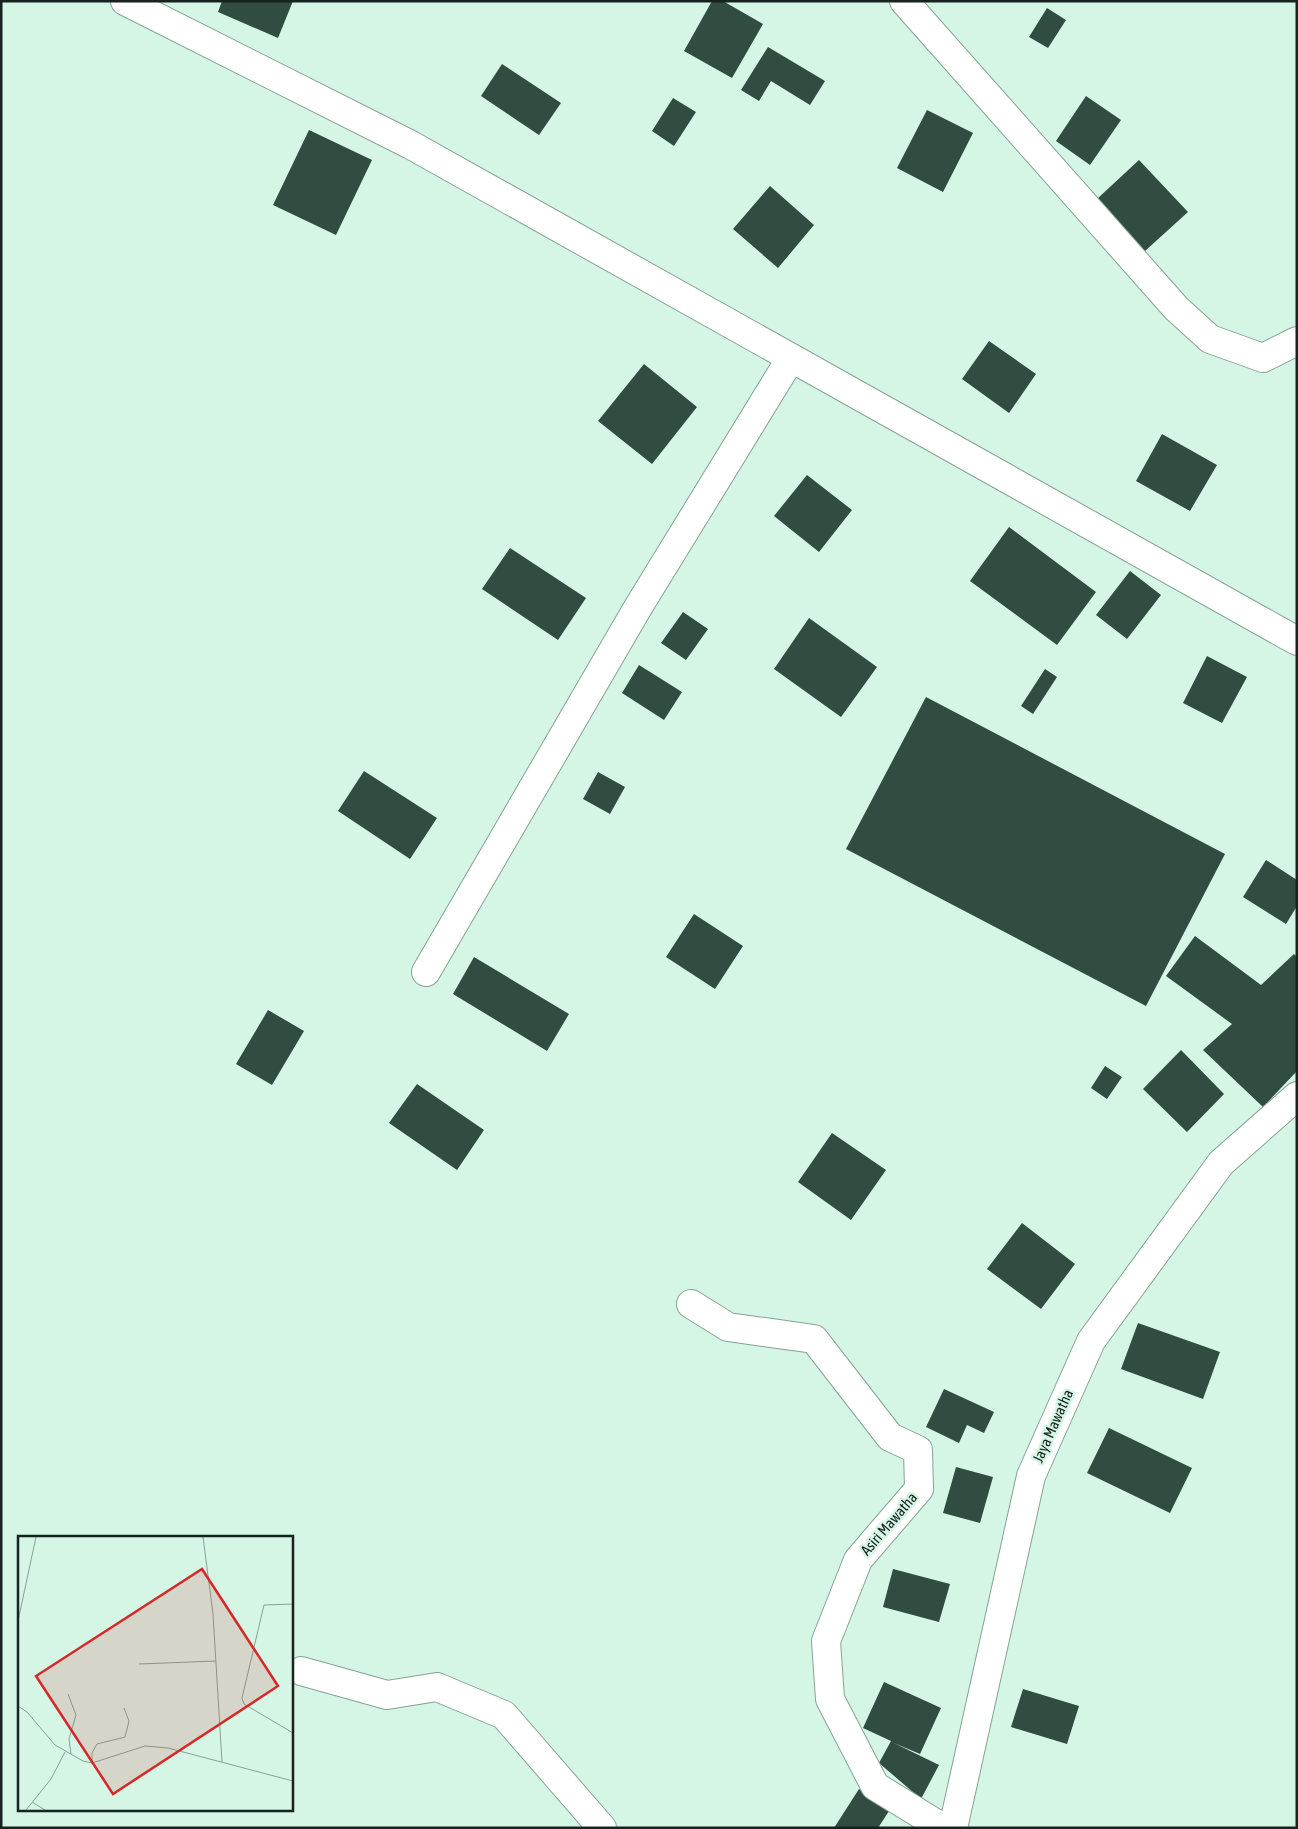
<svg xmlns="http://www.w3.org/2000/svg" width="1298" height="1829" viewBox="0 0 1298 1829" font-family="'Asap Condensed',sans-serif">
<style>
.building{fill:#314c40}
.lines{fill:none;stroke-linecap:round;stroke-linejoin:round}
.minor-casing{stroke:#85a394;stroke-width:30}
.minor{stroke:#fff;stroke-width:28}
.labels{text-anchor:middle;stroke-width:5;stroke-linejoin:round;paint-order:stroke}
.street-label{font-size:15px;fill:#17231e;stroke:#d5f5e5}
.inset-road{fill:none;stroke:#89a195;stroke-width:1}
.view{fill:#d62828;fill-opacity:0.15;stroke:#d62828;stroke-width:2.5}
.inset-edge{fill:none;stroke:#17231e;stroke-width:2.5}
</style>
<rect width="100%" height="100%" fill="#d5f5e5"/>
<path class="building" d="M222 1H293L278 38 218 12Z
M712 1H723L763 24 732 78 684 51Z
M1047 8 1066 20 1048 48 1029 37Z
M768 47 825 81 810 105 771 81 759 101 741 90Z
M502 64 561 103 539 135 481 96Z
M1086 96 1121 120 1090 165 1056 141Z
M673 98 696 112 674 146 652 131Z
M927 110 973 133 943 192 897 168Z
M309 130 372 160 336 235 273 205Z
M1139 160 1188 212 1145 251 1097 199Z
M770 186 814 225 778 268 733 229Z
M989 341 1036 374 1009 413 962 379Z
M644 364 697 407 652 464 598 421Z
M1162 434 1217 465 1190 511 1136 481Z
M807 475 852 510 819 552 774 516Z
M1009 527 1096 592 1057 645 970 581Z
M510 548 586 598 558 640 482 589Z
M1130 571 1161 595 1127 639 1096 615Z
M683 612 708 629 686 660 661 643Z
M809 618 877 667 841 717 774 669Z
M1207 656 1247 677 1222 723 1183 703Z
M639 665 682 692 664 720 622 693Z
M1045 669 1057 677 1033 714 1021 706Z
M926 697 1225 854 1146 1006 846 849Z
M364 771 437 818 410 859 338 811Z
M598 772 625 787 610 814 583 799Z
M1266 860 1297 880V906L1286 924 1243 897Z
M694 914 743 946 715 989 666 957Z
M1195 936 1261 985 1294 954 1297 957V1071L1263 1107 1203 1050 1232 1024 1166 976Z
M474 957 569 1014 547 1051 453 994Z
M268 1010 304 1031 272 1085 236 1064Z
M1181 1050 1224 1094 1187 1132 1143 1089Z
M1105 1066 1122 1077 1107 1099 1091 1088Z
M417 1084 484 1130 457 1170 389 1123Z
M832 1133 886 1170 851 1220 798 1182Z
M1022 1223 1075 1264 1041 1309 987 1269Z
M1138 1323 1220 1352 1203 1399 1121 1369Z
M944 1389 994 1412 984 1433 967 1425 959 1443 926 1427Z
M1109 1428 1192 1468 1170 1513 1087 1473Z
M956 1467 993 1477 980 1523 943 1513Z
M893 1569 950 1584 939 1622 883 1607Z
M884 1682 941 1708 920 1754 894 1743 939 1765 921 1799 879 1763 891 1741 863 1728Z
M1023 1689 1079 1706 1067 1744 1011 1727Z
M859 1789 889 1811 878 1828H834Z"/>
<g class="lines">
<g class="minor-casing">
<path id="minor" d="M125 1 411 145 1297 641
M904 1 1176 308 1210 339 1263 358 1297 341
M426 972 637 609 791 358
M691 1304 728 1327 814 1339 890 1437 918 1450 919 1489 858 1560 826 1641 830 1699 875 1786 943 1828
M301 1671 387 1695 437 1687 504 1715 602 1828
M953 1828 1031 1476 1091 1341 1221 1163 1297 1096"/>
</g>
<use href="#minor" class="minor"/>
</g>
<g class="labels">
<g class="street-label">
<text transform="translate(1053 1426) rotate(-66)" y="5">Jaya Mawatha</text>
<text transform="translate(889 1524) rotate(-49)" y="5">Asiri Mawatha</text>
</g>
</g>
<g transform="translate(18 1536)">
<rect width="275" height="275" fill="#d5f5e5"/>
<path class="inset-road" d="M185 1 195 78 204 226M275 68 246 69 224 162 226 168 275 197M0 85 18 1M121 128 198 125M50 158 58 179 51 203 53 218M0 170 9 176 37 209 65 225 74 227 127 210 150 212 275 245M74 227V217L79 208 107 201 111 185 106 172M14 266 27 274M8 274 33 243 47 216"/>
<path class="view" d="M184 33 260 150 95 258 18 140Z"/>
<rect width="275" height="275" class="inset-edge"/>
</g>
<rect width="1298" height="1829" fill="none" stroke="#17231e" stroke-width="5"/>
</svg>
